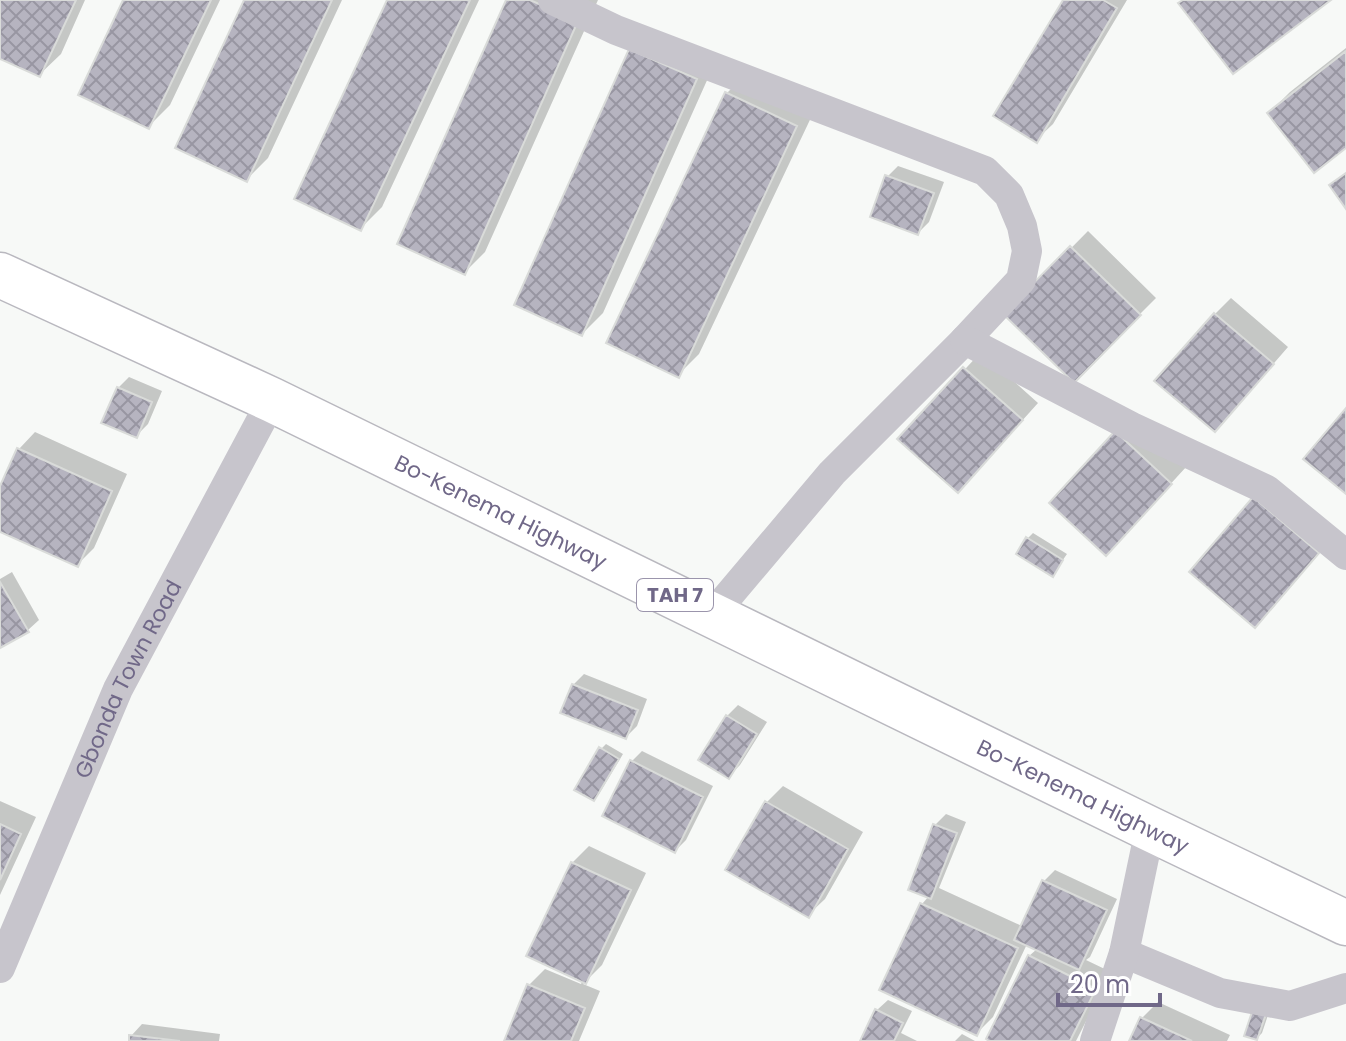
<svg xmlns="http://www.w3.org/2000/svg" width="1346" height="1041" viewBox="0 0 1346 1041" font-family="Poppins,sans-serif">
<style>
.shadow{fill:#0003}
.building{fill:url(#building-cross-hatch);stroke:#d9dbd9;stroke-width:2}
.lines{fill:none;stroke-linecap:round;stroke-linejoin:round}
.highway-casing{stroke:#b9b8bf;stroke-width:47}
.street{stroke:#c7c5cc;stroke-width:30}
.highway{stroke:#fff;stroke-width:44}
.labels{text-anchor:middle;stroke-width:8;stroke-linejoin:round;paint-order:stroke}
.shield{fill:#fff;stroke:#9b95ac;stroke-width:2}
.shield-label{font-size:20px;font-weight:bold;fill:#706888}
.street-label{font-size:22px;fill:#706888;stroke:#fff}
</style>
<defs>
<pattern id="building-cross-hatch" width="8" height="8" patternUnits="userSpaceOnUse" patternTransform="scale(2)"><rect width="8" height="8" fill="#b6b4c0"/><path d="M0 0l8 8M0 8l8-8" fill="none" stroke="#9896a2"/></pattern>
</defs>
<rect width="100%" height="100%" fill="#f7f9f7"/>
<path class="shadow" d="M0 0H85L61 54 39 75 0 57Z
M125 0H220L170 105 149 126Z
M246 0H342L268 158 247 179Z
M390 0H479L382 207 361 228Z
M508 0H598L485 252 464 273Z
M1065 0H1127L1053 124 1036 140Z
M652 29 717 58 603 313 582 334Z
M1346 48V145L1269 113 1290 92Z
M748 72 817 105 699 354 678 375 727 93Z
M898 166 944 182 929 222 918 233 887 177Z
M1088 231 1156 298 1074 380 1006 314Z
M1231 298 1288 347 1231 413 1215 314Z
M981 352 1038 403 974 474 900 439Z
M129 377 162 391 148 424 137 435 118 388Z
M35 432 127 474 94 548 77 565 0 530V490L19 449Z
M1116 433 1187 466 1122 537Z
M1254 498 1334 535 1272 609 1255 626Z
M1033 533 1067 554 1053 574 1028 538Z
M12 572 39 620 28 630 0 646V579Z
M584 674 647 699 637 726 626 737 573 685Z
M738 705 767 722 740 765 729 776 727 716Z
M606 744 623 754 599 794 594 799 601 749Z
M642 751 713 786 686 840 675 851 631 762Z
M783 786 863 832 825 899 808 915 767 802Z
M0 801 36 817 0 895Z
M946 814 966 822 939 888 1022 926 1044 881 1055 870 1117 899 1090 957 1086 960 1111 972 1076 1041H994L1029 956 1037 949 1027 944 993 1017 977 1033 922 904 929 896 910 888 935 825Z
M589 846 646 873 602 965 583 984 600 991 579 1041H506L529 985 545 969 581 984 583 980 529 955 572 863Z
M888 1000 912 1011 901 1033 917 1041H862L877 1010Z
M1158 1002 1230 1035 1227 1041H1131L1142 1018Z
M1270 1009 1262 1033 1257 1038 1247 1035Z
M142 1024 220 1034 219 1041H131V1036Z
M962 1034 975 1041H955Z"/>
<path class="building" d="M0 0H76L40 77 0 59Z
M123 0H211L149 129 78 95Z
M244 0H332L247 182 175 148Z
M387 0H470L361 231 294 199Z
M506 0H530L578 21 465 275 397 244Z
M1063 0H1103L1117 8 1037 143 993 116Z
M1183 0H1331L1233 74 1178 3Z
M629 49 697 79 582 336 514 305Z
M1346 51V148L1314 173 1267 113Z
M725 92 797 126 679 378 606 343Z
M1346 173V209L1329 185Z
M885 175 934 193 918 235 870 217Z
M1070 246 1141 315 1074 383 1003 314Z
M1214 313 1274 364 1215 432 1154 381Z
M963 367 1023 420 958 493 897 439Z
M117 387 152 402 137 438 101 423Z
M1346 408V494L1303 459Z
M1115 431 1172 484 1106 556 1049 503Z
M17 448 112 491 78 567 0 532V486Z
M1253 497 1319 553 1255 628 1189 572Z
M1026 537 1063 560 1053 577 1016 554Z
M0 582 29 632 0 648Z
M572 684 638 710 626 739 560 713Z
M726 715 757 734 729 779 698 760Z
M599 747 619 759 594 801 574 790Z
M630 760 703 797 675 853 602 816Z
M765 801 848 849 809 918 725 870Z
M0 824 21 834 0 880Z
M933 824 957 833 931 899 908 890Z
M571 862 631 890 586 984 526 956Z
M1042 880 1107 910 1079 970 1014 940Z
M920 903 1018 948 977 1036 879 990Z
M1028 955 1096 989 1070 1041H989L986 1039Z
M527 984 585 1008 571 1041H504Z
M875 1009 903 1023 894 1041H860Z
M1253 1009 1266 1014 1257 1040 1244 1036Z
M1140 1017 1192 1041H1129Z
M129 1035 180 1041H129Z"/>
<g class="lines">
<g class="highway-casing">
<g id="highway">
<path id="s2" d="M0 275 272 400 1150 829 1346 923"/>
</g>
</g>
<g class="street">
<path d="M553 0 616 30 985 171 1009 195 1022 226 1027 251 1021 280 965 340 832 473 713 614"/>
<path d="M965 340 1132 427 1267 490 1346 555"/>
<path d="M1124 953 1220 993 1290 1006 1346 988"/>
<path id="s1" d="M0 968 118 689 272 400"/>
<path d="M1095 1041 1124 953 1150 829"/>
</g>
<use href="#highway" class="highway"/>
</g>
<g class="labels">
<rect class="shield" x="637" y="579" width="76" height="32" rx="6"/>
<g class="shield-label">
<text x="675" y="602">TAH 7</text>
</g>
<g class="street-label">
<text dy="8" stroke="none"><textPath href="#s2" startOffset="554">Bo-Kenema Highway</textPath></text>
<text dy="8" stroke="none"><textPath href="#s1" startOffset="316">Gbonda Town Road</textPath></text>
<text dy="8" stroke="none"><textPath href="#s2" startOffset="1202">Bo-Kenema Highway</textPath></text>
</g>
</g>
<path d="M1058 993v12h102v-12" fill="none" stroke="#706888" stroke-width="4"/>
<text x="1070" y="993" font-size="24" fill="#706888" stroke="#ffffff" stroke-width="6" paint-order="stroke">20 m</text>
</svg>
